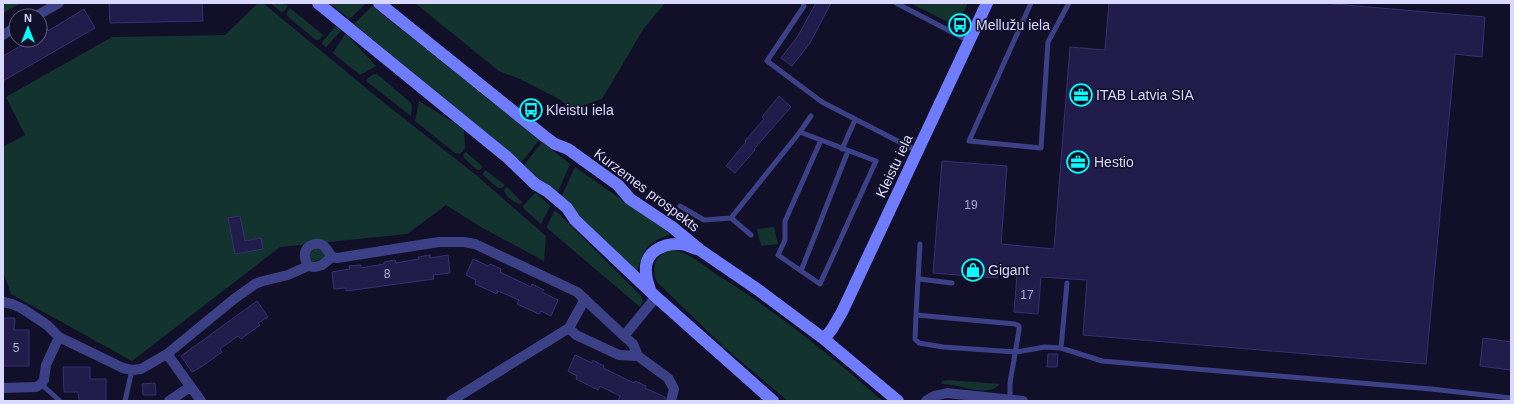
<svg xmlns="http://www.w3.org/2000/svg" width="1514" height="404" viewBox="0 0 1514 404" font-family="Helvetica,sans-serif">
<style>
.green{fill:#13332e}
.building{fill:#211c4a;stroke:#352f76}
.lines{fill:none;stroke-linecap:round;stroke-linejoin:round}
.lane{stroke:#3c4187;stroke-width:5}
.street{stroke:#3c4187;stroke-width:10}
.secondary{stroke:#707cfe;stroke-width:12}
.labels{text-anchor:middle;stroke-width:3;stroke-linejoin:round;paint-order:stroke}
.number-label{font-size:12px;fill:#aba9d2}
.poi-label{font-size:14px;fill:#d9d8ff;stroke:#121029;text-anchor:start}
.street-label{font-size:14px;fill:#d9d8ff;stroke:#121029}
</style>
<rect width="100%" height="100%" fill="#121029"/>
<path class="green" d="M3 3H21L3 13Z
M258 3H263L378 98 476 175 546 236 544 261 481 227 446 205 407 234 280 247 132 361 11 294 3 272V147L25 135 6 97 112 37 225 35Z
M270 3H283L288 6 284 11 281 12Z
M329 3H366L350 19Z
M415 3H665L644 28 602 99 572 109 559 99 520 79 499 71Z
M910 3H968L956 26Z
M372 6 539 140 522 162 354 24Z
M290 8 323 35 319 40H316L287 16V13Z
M336 26 341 31 326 47 322 44 323 41Z
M345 34 353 41 376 66 360 75 333 53Z
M374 74H377L411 103 412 107 411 116 366 81 367 79Z
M419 101 453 122 464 130 465 148 460 154 455 153 415 121Z
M542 142 570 164 557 194 524 165Z
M466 152 483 167 480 170H477L464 158 463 155Z
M575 167 669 233V235C646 242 643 251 637 272L561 198Z
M485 170 505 185 502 188H498L484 176 483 174Z
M507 187 522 202 521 204C515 204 505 196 504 190Z
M535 193H536L550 206 541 224 524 209 523 206Z
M555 210 641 296 643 302 640 307 547 228V226Z
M774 227 778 244 761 246 757 229Z
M315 249C322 249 324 251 326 258L310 262 309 254Z
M674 250C689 253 703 265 716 274 775 311 830 355 883 401H788L725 348 657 282C650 267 656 252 674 250Z
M948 380 1000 384C987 399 959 383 941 384L942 381Z"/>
<path class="building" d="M109 3H202L203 21 110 23Z
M816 3H831L810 43 792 66 781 58 798 36Z
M1109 3H1322L1485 17 1482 57 1455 54 1426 364 1083 335 1087 280 1041 277 1038 314 1014 312 1017 275 998 274V278L933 273 942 161 1007 166 1001 244 1054 249 1070 47 1105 50Z
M84 9 95 28 3 81V56L31 40H40V21L42 20 48 31Z
M779 96 791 107 754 149 755 150 735 173 726 166 746 142 745 141 764 119 762 117Z
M240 216 245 241 261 238 263 249 235 254 228 218Z
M430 255V258L448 255 450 273 433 275 434 279 346 291V288L334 289 332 272 350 269 349 266 361 265V268L384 264V262L395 260 396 263 419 259 418 257Z
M473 259 488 266 490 264 495 266 501 269 500 272 531 287 532 284 544 290 542 292 558 300 551 316 541 311 539 314 517 304 519 300 498 291 497 294 475 284 476 280 466 275Z
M257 301 268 317 258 323 260 325 241 339 238 336 220 349 222 352 201 367 192 372 181 356Z
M3 318H15L14 330H29V366H3Z
M1483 338 1511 342V370L1480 366Z
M1048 354H1058L1057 367H1047Z
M575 355 592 363 593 360 598 363 604 366 603 368 634 383 635 381 646 386 645 388 665 397V401H618L620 396 600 386 598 390 576 379 577 376 568 371Z
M63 367H90V379H106V401H79L78 392H64Z
M155 383 156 395H143L142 384Z"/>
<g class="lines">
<path class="lane" d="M803 3 804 6 767 61 822 102 917 151
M896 3 969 41
M1031 3 969 141 1041 148 1048 42 1069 3
M800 132 811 116
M842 149 855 120
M680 206 704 220 731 218 800 132 876 161 820 284 778 255 785 240V221L821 140
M731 218 751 235
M920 244 916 315 1015 324 1019 326V330L1010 383V400
M801 271 848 151
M919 279 952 283
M916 315 915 339 919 343 943 347 1016 352 1045 347 1061 348 1102 361 1431 389 1511 398
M1061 348 1067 283
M41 384 60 401
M125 401 132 370"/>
<path class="street" d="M36 16 59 3
M3 35 16 27
M308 266C306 262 304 258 305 253 307 245 317 241 324 246 327 249 330 254 332 257
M3 302 12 304 23 309 47 325 59 337 123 368 132 370 141 369 167 354 234 299 255 284 263 281 288 275 308 266 315 267 322 265 332 257 337 258 439 242H464L475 244 577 292 624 336 656 297
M569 328 576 335 619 355 638 356
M624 336 633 344 638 356 668 378 674 389 671 401
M167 354 201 401
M3 388 36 387 41 384 44 380 46 365 59 337
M169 401 190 387
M451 401 569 328 585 299
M926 401 934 396 947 393 1023 401"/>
<path class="secondary" d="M318 3 507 157 535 184 547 191 567 208 575 220 656 297 773 401
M379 3 544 136 555 144 568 149 579 157 618 185 630 199 672 227 700 250 757 289 824 339 898 401
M650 290C648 284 646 278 646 272 644 252 663 243 680 244 685 244 691 247 696 249
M824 339 832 329 842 312 987 3"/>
</g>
<defs>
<g id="bus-ring" transform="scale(1.15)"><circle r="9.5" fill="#121029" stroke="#05fefc" stroke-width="1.5"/><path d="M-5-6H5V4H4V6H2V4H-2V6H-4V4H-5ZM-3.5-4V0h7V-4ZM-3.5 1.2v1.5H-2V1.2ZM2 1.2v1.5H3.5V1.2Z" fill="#05fefc"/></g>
<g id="office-ring" transform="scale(1.15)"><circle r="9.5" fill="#121029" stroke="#05fefc" stroke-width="1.5"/><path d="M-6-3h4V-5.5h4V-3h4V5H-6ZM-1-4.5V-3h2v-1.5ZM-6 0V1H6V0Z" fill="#05fefc"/></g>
<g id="shop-ring" transform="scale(1.15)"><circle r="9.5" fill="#121029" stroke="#05fefc" stroke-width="1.5"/><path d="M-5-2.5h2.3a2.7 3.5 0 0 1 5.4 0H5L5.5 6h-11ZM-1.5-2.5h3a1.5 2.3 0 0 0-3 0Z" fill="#05fefc"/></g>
</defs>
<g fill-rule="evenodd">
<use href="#bus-ring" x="960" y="25"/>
<use href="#office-ring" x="1081" y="95"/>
<use href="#bus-ring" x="531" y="110"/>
<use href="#office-ring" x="1078" y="162"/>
<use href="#shop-ring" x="973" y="270"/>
</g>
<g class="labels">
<g class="number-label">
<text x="971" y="209">19</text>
<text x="387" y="278">8</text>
<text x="1027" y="299">17</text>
<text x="16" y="352">5</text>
</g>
<g class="poi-label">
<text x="976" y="30">Mellužu iela</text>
<text x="1096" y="100">ITAB Latvia SIA</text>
<text x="546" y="115">Kleistu iela</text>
<text x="1094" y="167">Hestio</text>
<text x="988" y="275">Gigant</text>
</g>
<g class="street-label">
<text transform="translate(894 166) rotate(-65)" y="5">Kleistu iela</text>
<text transform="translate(647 190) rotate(37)" y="5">Kurzemes prospekts</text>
</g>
</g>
<rect width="1514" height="404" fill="none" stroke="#d9d8ff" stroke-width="8"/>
<g transform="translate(28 28)"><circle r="19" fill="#121029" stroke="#62607f"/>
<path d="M0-3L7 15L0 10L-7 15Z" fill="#05fefc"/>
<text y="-6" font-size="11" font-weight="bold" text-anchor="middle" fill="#d9d8ff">N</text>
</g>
</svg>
